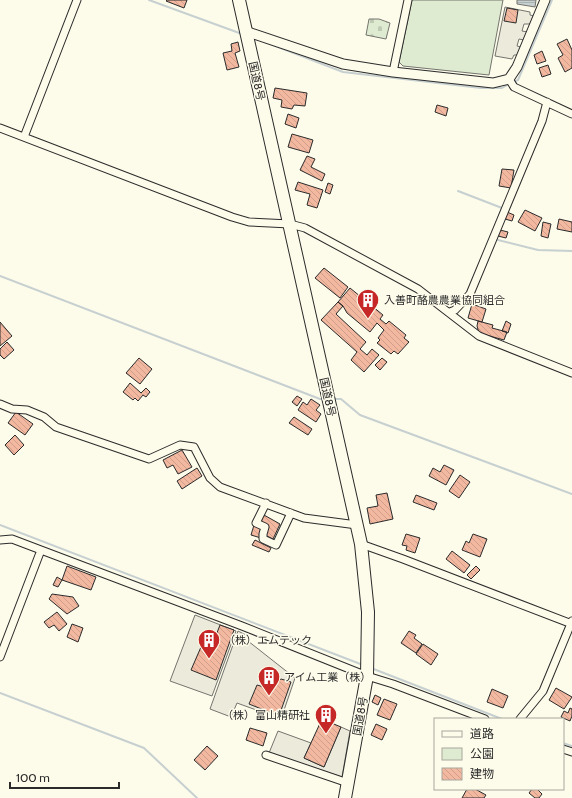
<svg xmlns="http://www.w3.org/2000/svg" width="572" height="798" viewBox="0 0 572 798" font-family="Cabin,'Noto Sans JP',sans-serif">
<style>
.cemetery{fill:url(#cemetery-stones);stroke:#74746e}
.park{fill:#deebd1;stroke:#74746e}
.parking{fill:#eceadb;stroke:#74746e}
.water{fill:url(#water-rules);stroke:#74746e}
.lines{fill:none;stroke-linecap:round;stroke-linejoin:round}
.stream{stroke:#c7d0d0;stroke-width:2}
.building{fill:url(#building-back-hatch);stroke:#2b2b2b}
.street-casing{stroke:#2b2b2b;stroke-width:9}
.secondary-casing{stroke:#2b2b2b;stroke-width:11}
.highway-casing{stroke:#2b2b2b;stroke-width:14}
.street{stroke:#fdfbea;stroke-width:7}
.secondary{stroke:#fdfbea;stroke-width:9}
.highway{stroke:#fdfbea;stroke-width:12}
.labels{text-anchor:middle;stroke-width:3;stroke-linejoin:round;paint-order:stroke}
.street-label{font-size:11px;fill:#2b2b2b;stroke:#fdfbea}
.poi-label{font-size:11px;fill:#2b2b2b;stroke:#fdfbea;text-anchor:start}
</style>
<defs>
<pattern id="cemetery-stones" width="16" height="16" patternUnits="userSpaceOnUse"><rect width="16" height="16" fill="#deebd1"/><path d="M2 7V4a2 2 0 0 1 4 0v3zM10 15v-3a2 2 0 0 1 4 0v3z" fill="#bfcab4"/></pattern>
<pattern id="water-rules" width="6" height="5" patternUnits="userSpaceOnUse"><rect width="6" height="5" fill="#c7d0d0"/><path d="M0 2.5h6" fill="none" stroke="#abb3b3"/></pattern>
<pattern id="building-back-hatch" width="6" height="6" patternUnits="userSpaceOnUse"><rect width="6" height="6" fill="#f2b8a0"/><path d="M-1 5l2 2M0 0l6 6M5-1l2 2" fill="none" stroke="#d09e8a"/></pattern>
</defs>
<rect width="100%" height="100%" fill="#fdfbea"/>
<path class="cemetery" d="M369 19H379L390 23 386 39 366 35Z"/>
<path class="park" d="M412 0H503L489 75 403 66 399 62Z"/>
<path class="parking" d="M505 7 530 12V15L534 16 530 24H524L522 31 528 32 524 40 519 39 517 46 521 47 518 55H514L512 59 495 56Z
M195 615 236 631 212 696 170 681Z
M238 631 248 636V641L295 678 281 719 237 703 231 717 210 709Z
M341 727 350 731 342 777 269 753 278 731 311 743 304 758 324 767Z"/>
<path class="water" d="M517 0H536L535 7 517 4Z"/>
<g class="lines">
<path class="stream" d="M149 0 242 34
M265 42 343 72 481 88H502L509 84
M513 82 518 80 552 0
M458 191 502 208 494 228
M494 239 538 250 572 251
M0 276 320 399H324
M332 399H341L360 415 572 494
M0 525 363 665
M371 668 502 719
M0 693 144 748 197 798
M563 743 572 746"/>
</g>
<path class="building" d="M167 0H187L184 8 166 1Z
M507 8 518 10 516 23 504 21Z
M567 39 572 50V68L565 72 558 58 563 55 557 44Z
M238 42 240 51 235 53 239 67 227 70 223 53 232 51 231 44Z
M542 51 546 61 537 64 534 55Z
M548 65 551 74 542 77 539 68Z
M275 88 307 93 305 106 294 105 292 109 281 107 282 100 273 98Z
M437 105 448 108 446 116 435 112Z
M288 114 299 118 296 128 285 124Z
M292 134 313 140 309 153 288 147Z
M307 156 315 159 311 167 325 174 322 181 300 170Z
M502 169 514 170 511 188 499 186Z
M298 182 323 190 317 208 307 205 310 194 295 190Z
M328 183 333 185 330 194 325 192Z
M525 210 542 218 535 231 518 222Z
M507 212 514 215 512 221 505 219Z
M559 219 572 222V232L557 229Z
M543 222 551 224 548 238 541 236Z
M500 230 508 232 506 238 498 236Z
M324 268 348 287 340 298 315 278Z
M350 288 383 315 380 319 386 324 389 321 406 335 404 338 409 342 398 354 394 351 391 354 377 343 380 340 378 338 384 330 377 323 370 332 347 313 343 306 338 302Z
M338 302 343 306 336 314 366 342 360 349 367 355 372 349 379 355 364 372 351 360 357 352 321 320Z
M472 304 486 309 482 322 468 318Z
M478 321 493 325 492 328 507 332 504 340 479 333 477 326Z
M506 321 511 324 508 333 502 331Z
M0 322 12 336 0 346Z
M7 342 14 350 4 359 0 355V349Z
M139 358 152 369 140 384 126 373Z
M382 358 387 362 380 370 375 365Z
M130 383 141 393 146 388 150 392 146 397 143 395 138 401 135 398 133 400 123 392Z
M297 396 302 399 297 406 292 402Z
M311 399 320 405 316 410 321 414 316 422 298 410 303 402 307 405Z
M16 412 33 424 25 435 8 423Z
M294 417 312 429 308 435 289 423Z
M15 435 24 445 14 455 5 445Z
M182 450 192 467 178 474 173 465 167 468 163 460Z
M444 465 454 470 446 485 429 476 433 468 440 472Z
M197 468 202 476 182 489 177 481Z
M460 475 470 482 459 498 449 491Z
M387 493 393 519 370 524 367 508 378 506 376 495Z
M416 495 437 503 434 510 413 502Z
M264 515 280 524 273 539 263 534 260 522Z
M254 525 264 529 261 538 251 535Z
M406 534 420 538 415 553 406 550 407 546 402 545Z
M473 534 487 539 480 557 462 550 466 541 469 543Z
M255 540 271 548 269 552 252 545Z
M452 551 470 565 464 573 446 559Z
M67 566 96 577 91 590 62 580Z
M476 566 480 570 471 579 467 575Z
M57 577 62 580 58 587 53 585Z
M52 594 73 597 79 606 67 614 49 599Z
M57 612 67 624 59 631 54 625 49 628 44 622Z
M72 624 83 628 78 642 67 637Z
M220 625 234 630 216 680 191 670 201 647 210 651Z
M409 631 416 635 414 638 422 644 416 653 401 643Z
M423 644 438 654 431 665 416 654Z
M281 679 291 682 279 716 249 704 257 685 271 689 273 684Z
M556 688 572 697 564 709 549 700Z
M492 689 508 696 503 708 487 702Z
M375 695 381 698 378 705 372 702Z
M384 699 397 704 390 720 377 715Z
M570 708 572 709V716L570 721 561 717 564 711 568 713Z
M322 719 341 727 324 767 304 758Z
M376 724 387 729 382 740 371 735Z
M250 728 267 733 263 746 246 740Z
M207 746 218 756 205 770 194 760Z
M467 789H475L486 795 484 798H462Z
M532 789H537L542 794 539 798H535L529 793Z"/>
<g class="lines">
<g class="street-casing">
<path id="street" d="M393 72 408 0
M509 79 514 87 572 114
M0 128 232 217 249 222 290 224 305 228 418 289 479 336 572 373
M24 137 77 0
M450 312 455 310 470 294 542 121 547 102
M0 404 12 409 27 410 44 417 56 427 149 459 180 445 194 447 210 478 220 487 304 518 357 525
M266 503 256 523 265 527 263 534V539L276 545 291 513
M0 540 12 539 41 550 242 626 367 676 393 684 485 719
M361 544 403 559 572 624
M0 657 41 550
M520 719 543 691 572 621
M563 749 572 752
M266 755 348 783"/>
</g>
<g class="secondary-casing">
<path id="secondary" d="M245 31 343 64 393 72 493 83 509 79 517 67 545 0"/>
</g>
<g class="highway-casing">
<path id="highway" d="M239 0 361 544 368 612 367 676 345 798"/>
</g>
<use href="#street" class="street"/>
<use href="#secondary" class="secondary"/>
<use href="#highway" class="highway"/>
</g>
<defs>
<g id="building-pin" transform="scale(1.15)"><path d="M0 17L-7.5 6A9.5 9.5 0 1 1 7.5 6Z" fill="#c62828" stroke="#fdfbea"/><path d="M-4-6H4V6H1V3H-1V6H-4ZM-2.5-4.3h1.7v1.8h-1.7ZM.8-4.3h1.7v1.8H.8ZM-2.5-1h1.7V.8h-1.7ZM.8-1h1.7V.8H.8Z" fill="#fff"/></g>
</defs>
<g fill-rule="evenodd">
<use href="#building-pin" x="368" y="300"/>
<use href="#building-pin" x="209" y="640"/>
<use href="#building-pin" x="269" y="677"/>
<use href="#building-pin" x="326" y="715"/>
</g>
<g class="labels">
<g class="street-label">
<text transform="translate(257 81) rotate(77)" y="4">国道8号</text>
<text transform="translate(328 397) rotate(77)" y="4">国道8号</text>
<text transform="translate(360 716) rotate(-80)" y="4">国道8号</text>
</g>
<g class="poi-label">
<text x="384" y="304">入善町酪農農業協同組合</text>
<text x="224" y="644">（株）エムテック</text>
<text x="284" y="681">アイム工業（株）</text>
<text x="310" y="719" text-anchor="end">（株）富山精研社</text>
</g>
</g>
<rect x="434" y="718" width="130" height="72" fill="#fdfbea" stroke="#a9a89e"/>
<rect x="442" y="731" width="20" height="6" fill="#fdfbea" stroke="#a9a89e"/>
<text x="470" y="738" font-size="12" fill="#2b2b2b">道路</text>
<rect x="442" y="748" width="20" height="12" fill="#deebd1" stroke="#a9a89e"/>
<text x="470" y="758" font-size="12" fill="#2b2b2b">公園</text>
<rect x="442" y="768" width="20" height="12" fill="url(#building-back-hatch)" stroke="#a9a89e"/>
<text x="470" y="778" font-size="12" fill="#2b2b2b">建物</text>
<path d="M10 782v6h109v-6" fill="none" stroke="#2b2b2b" stroke-width="2"/>
<text x="16" y="782" font-size="12" fill="#2b2b2b" stroke="#fdfbea" stroke-width="3" paint-order="stroke">100 m</text>
</svg>
